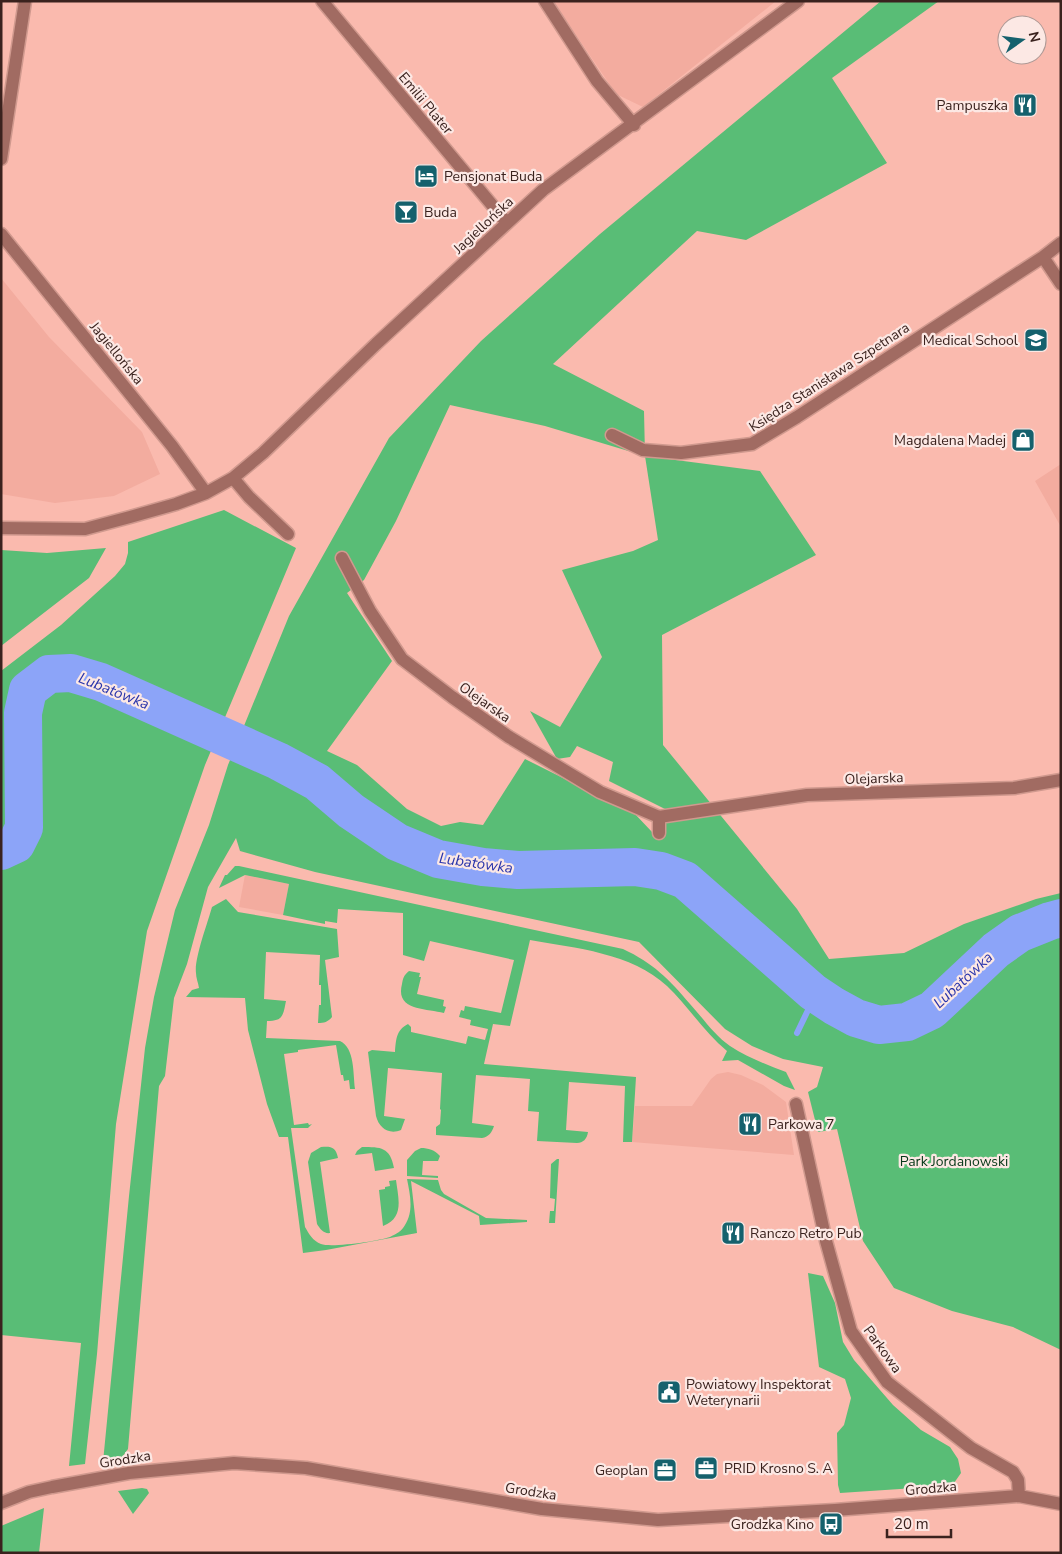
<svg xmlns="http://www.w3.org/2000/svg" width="1062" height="1554" viewBox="0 0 1062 1554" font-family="'Nunito Sans',sans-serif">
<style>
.built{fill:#f3ac9f}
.green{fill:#59bd76;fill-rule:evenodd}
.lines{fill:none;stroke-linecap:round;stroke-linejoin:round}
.stream{stroke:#8ca4f8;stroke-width:6}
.river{stroke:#8ca4f8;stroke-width:38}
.minor-casing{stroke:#d0998e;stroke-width:15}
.minor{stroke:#a16b62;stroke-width:12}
.labels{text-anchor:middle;stroke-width:4.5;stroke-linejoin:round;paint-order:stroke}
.street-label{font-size:14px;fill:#3a221e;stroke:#fce8e4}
.poi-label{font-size:14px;fill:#3a221e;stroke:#fce8e4;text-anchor:start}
.park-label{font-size:14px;fill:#073819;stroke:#fce8e4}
.water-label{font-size:15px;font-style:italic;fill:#2934ab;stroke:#fce8e4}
</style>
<rect width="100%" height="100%" fill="#fabaae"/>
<path class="built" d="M553 1H776L643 107 616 94Z
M1 278 49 337 142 432 160 474 114 496 55 503 1 494Z
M1061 464V527L1035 481Z
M245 875 289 884 283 915 239 907Z
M728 1072 741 1075 763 1085 786 1102 794 1155 632 1142 635 1106H692L711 1079 717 1074Z"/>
<path class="green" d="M881 1H939L832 78 887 163 746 240 697 231 553 364 644 411 645 456 760 471 816 555 662 635 663 745 797 909 829 959 904 953 964 924 1036 899 1061 893V1350L1013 1327 952 1311 894 1288 863 1241 837 1129 818 1132 808 1092 817 1087 823 1067 783 1059 752 1046 725 1029 639 942 315 872 240 851 236 838 208 887 187 964 174 998 165 1076 159 1086 128 1449 120 1460 103 1462 129 1196 145 1048 154 997 175 910 209 825 228 765 289 616 389 438 481 341 600 234ZM450 405 545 426 645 456 658 540 633 551 562 570 602 657 560 727 530 711 557 759 570 757 577 746 613 762 609 781 667 810 652 832 635 814 525 759 483 825 460 822 441 826 407 809 357 765 327 751 392 661 347 593 364 580 396 521Z
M224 510 296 548 205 765 147 931 116 1124 97 1354 85 1464 69 1466 81 1343 1 1335V671L61 625 115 576 125 564 128 553V542Z
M106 548 89 578 1 646V550L47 553Z
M235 866H239L623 949C653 963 669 979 690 1004 703 1018 714 1035 730 1046 747 1057 767 1065 786 1072L795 1090 784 1086 738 1060 722 1061 727 1051C704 1032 688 1006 667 986 632 953 575 948 530 940L510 1026 493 1024 484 1064 636 1077 632 1142H623L625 1086 569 1082 566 1130 588 1132C587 1139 583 1143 577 1143L537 1141 539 1112 528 1111 530 1079 476 1075 472 1123 494 1126C492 1132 489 1137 482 1138L436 1135V1127L440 1124 441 1110 440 1109 442 1073 388 1068 384 1116 405 1119 401 1130C389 1135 379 1128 376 1116L368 1052 372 1050 395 1052C396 1040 396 1030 408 1024L411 1027V1032L466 1044 468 1036 485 1040 488 1029 470 1025 471 1020 459 1017 461 1010 464 1011 465 1006 501 1013 514 960 430 941 424 961 403 955V913L338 909 337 923 325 921V924L283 915 289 884 245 875 219 888 225 875H227Z
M226 899 238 912 337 929 339 957 325 960 332 1017C328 1022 324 1023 318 1023L319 1005H321V985H319L320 955 266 952 264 999 286 1001C283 1016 283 1021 267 1021L266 1038 340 1041C355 1048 353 1074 355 1089H350L349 1080 344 1081 343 1075H341L336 1045 298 1050V1052L284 1054 294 1125 308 1123 309 1125 312 1124 308 1128H291L305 1227C309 1234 313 1241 321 1244 331 1248 379 1241 390 1237 396 1234 402 1231 405 1225 414 1211 410 1194 407 1179L438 1180 441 1190 444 1194 486 1218 527 1220V1222L480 1225 479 1216 411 1181 417 1233 326 1250 303 1253 288 1137H279L267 1104 248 1030 245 998 186 997 192 990 199 988C198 982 196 978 196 973 194 959 208 922 212 907Z
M409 971 420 973 419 977H421L417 994 444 1000 443 1006 446 1007 444 1013C426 1008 395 1011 402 984 403 978 404 975 409 971Z
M321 1147C331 1146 336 1147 338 1158L320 1162 330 1233C324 1234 320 1229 317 1224L308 1162 311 1153Z
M362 1147C381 1147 390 1147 394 1168L375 1171 372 1153 355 1155 357 1151Z
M421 1148C428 1148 435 1150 440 1156L438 1161H423L422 1175 438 1176V1178L407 1176V1160L415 1151Z
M557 1159H559L555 1223H549L550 1211H554L555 1199 550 1198 551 1164Z
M396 1180C398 1197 405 1218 383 1226L379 1190 385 1189V1187L390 1186 389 1181Z
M808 1273 823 1276 835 1303 843 1342 854 1360 893 1405 921 1430 950 1447 958 1459 961 1473 954 1483 915 1488 840 1493 838 1485 837 1433 844 1425 851 1398 845 1379 819 1367Z
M142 1488 147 1489 149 1493 133 1514 118 1491Z
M44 1508 39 1553H1V1526Z"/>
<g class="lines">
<path class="stream" d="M797 1033 810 1006 820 996"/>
<path class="river" d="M1 851 16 844 24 828 23 713 28 690 49 674 71 673 101 682 278 761 317 782 351 811 397 842 438 859 483 867 518 870 635 867 661 871 685 880 813 992 834 1006 856 1018 879 1025 907 1022 932 1010 996 950 1020 933 1050 921 1061 918"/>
<g class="minor-casing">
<path id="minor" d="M322 1 507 223
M545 1 597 81 634 125
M1 159 25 1
M1 234 172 446 206 493
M1043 257 1061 284
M612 435 643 450 681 453 752 444 797 417 1043 257 1061 243
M233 478 249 497 288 534
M1 528 85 529 130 517 176 504 206 493 233 478 263 453 376 344 543 190 798 1
M342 558 370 611 402 659 452 697 509 737 600 792 659 817 807 795 1014 788 1061 780
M659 833V817
M796 1104 826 1241 851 1331 887 1382 971 1448 1013 1472 1018 1480 1019 1496
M1 1503 29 1492 52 1487 129 1473 234 1463 306 1468 542 1509 658 1520 835 1510 1019 1496 1061 1504"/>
</g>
<use href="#minor" class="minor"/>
</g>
<defs>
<g id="restaurant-square" transform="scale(1.25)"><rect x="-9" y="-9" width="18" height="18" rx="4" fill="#15616d" stroke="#fce8e4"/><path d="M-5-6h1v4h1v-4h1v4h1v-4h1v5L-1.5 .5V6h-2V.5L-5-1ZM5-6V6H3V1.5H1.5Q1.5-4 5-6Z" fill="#fff"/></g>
<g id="hotel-square" transform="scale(1.25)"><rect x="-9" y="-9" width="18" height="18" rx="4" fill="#15616d" stroke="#fce8e4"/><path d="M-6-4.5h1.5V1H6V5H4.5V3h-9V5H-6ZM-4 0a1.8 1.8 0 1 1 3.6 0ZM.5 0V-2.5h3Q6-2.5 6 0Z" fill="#fff"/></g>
<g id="bar-square" transform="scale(1.25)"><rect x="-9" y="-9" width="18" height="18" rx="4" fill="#15616d" stroke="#fce8e4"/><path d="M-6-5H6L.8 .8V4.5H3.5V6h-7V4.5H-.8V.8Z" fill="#fff"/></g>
<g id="university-square" transform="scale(1.25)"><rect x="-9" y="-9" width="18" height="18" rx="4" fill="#15616d" stroke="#fce8e4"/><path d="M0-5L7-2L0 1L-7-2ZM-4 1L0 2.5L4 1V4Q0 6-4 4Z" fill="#fff"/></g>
<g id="shop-square" transform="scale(1.25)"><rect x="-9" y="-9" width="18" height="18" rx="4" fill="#15616d" stroke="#fce8e4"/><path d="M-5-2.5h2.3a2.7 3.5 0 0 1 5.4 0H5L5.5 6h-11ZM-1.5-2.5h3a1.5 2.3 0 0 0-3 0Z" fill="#fff"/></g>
<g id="civic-square" transform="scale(1.25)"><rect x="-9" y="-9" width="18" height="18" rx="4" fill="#15616d" stroke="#fce8e4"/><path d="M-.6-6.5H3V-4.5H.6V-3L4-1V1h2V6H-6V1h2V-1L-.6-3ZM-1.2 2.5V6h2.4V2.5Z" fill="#fff"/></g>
<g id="office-square" transform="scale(1.25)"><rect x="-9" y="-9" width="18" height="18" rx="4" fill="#15616d" stroke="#fce8e4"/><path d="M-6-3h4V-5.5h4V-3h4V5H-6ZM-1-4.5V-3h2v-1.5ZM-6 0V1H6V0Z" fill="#fff"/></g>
<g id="bus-square" transform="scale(1.25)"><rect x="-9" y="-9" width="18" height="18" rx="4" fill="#15616d" stroke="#fce8e4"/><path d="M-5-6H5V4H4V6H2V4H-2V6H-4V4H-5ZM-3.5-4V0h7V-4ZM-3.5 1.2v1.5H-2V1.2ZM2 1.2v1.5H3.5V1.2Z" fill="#fff"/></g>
</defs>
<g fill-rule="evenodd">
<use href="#restaurant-square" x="1025" y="105"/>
<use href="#hotel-square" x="426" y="176"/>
<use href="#bar-square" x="406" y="212"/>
<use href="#university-square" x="1036" y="340"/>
<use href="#shop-square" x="1023" y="440"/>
<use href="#restaurant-square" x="750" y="1124"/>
<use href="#restaurant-square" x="733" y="1233"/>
<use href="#civic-square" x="669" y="1392"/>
<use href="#office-square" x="706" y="1468"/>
<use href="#office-square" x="665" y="1470"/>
<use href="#bus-square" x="831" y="1524"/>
</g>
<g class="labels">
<g class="street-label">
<text transform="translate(426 103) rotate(50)" y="5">Emilii Plater</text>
<text transform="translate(483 225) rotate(-43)" y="5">Jagiellońska</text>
<text transform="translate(117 353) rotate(51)" y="5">Jagiellońska</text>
<text transform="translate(829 377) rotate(-33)" y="5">Księdza Stanisława Szpetnara</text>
<text transform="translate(485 702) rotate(35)" y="5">Olejarska</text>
<text transform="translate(874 778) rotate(-2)" y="5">Olejarska</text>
<text transform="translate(883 1349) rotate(54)" y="5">Parkowa</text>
<text transform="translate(125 1459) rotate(-9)" y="5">Grodzka</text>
<text transform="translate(931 1488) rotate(-5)" y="5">Grodzka</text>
<text transform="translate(531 1491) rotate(9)" y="5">Grodzka</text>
</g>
<g class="poi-label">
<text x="1008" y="110" text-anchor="end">Pampuszka</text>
<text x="444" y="181">Pensjonat Buda</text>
<text x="424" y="217">Buda</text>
<text x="1018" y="345" text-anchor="end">Medical School</text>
<text x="1006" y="445" text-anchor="end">Magdalena Madej</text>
<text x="768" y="1129">Parkowa 7</text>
<text x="750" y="1238">Ranczo Retro Pub</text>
<text x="686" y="1389">Powiatowy Inspektorat<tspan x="686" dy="16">Weterynarii</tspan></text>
<text x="724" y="1473">PRID Krosno S. A</text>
<text x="648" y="1475" text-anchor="end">Geoplan</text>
<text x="814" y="1529" text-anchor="end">Grodzka Kino</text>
</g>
<g class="park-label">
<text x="954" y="1166">Park Jordanowski</text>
</g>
<g class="water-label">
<text transform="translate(114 691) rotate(22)" y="5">Lubatówka</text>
<text transform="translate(476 863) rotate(8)" y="5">Lubatówka</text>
<text transform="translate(963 980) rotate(-43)" y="5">Lubatówka</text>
</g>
</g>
<rect width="1062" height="1554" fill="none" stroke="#3a221e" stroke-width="5"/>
<g transform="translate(1022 40) rotate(76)"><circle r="24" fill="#fce8e4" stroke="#ae9995"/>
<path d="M0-4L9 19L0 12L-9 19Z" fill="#15616d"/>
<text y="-8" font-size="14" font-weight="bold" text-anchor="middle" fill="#3a221e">N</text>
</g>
<path d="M887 1529v8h64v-8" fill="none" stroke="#3a221e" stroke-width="2.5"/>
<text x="894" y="1529" font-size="15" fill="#3a221e" stroke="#fce8e4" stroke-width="4" paint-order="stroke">20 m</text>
</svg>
